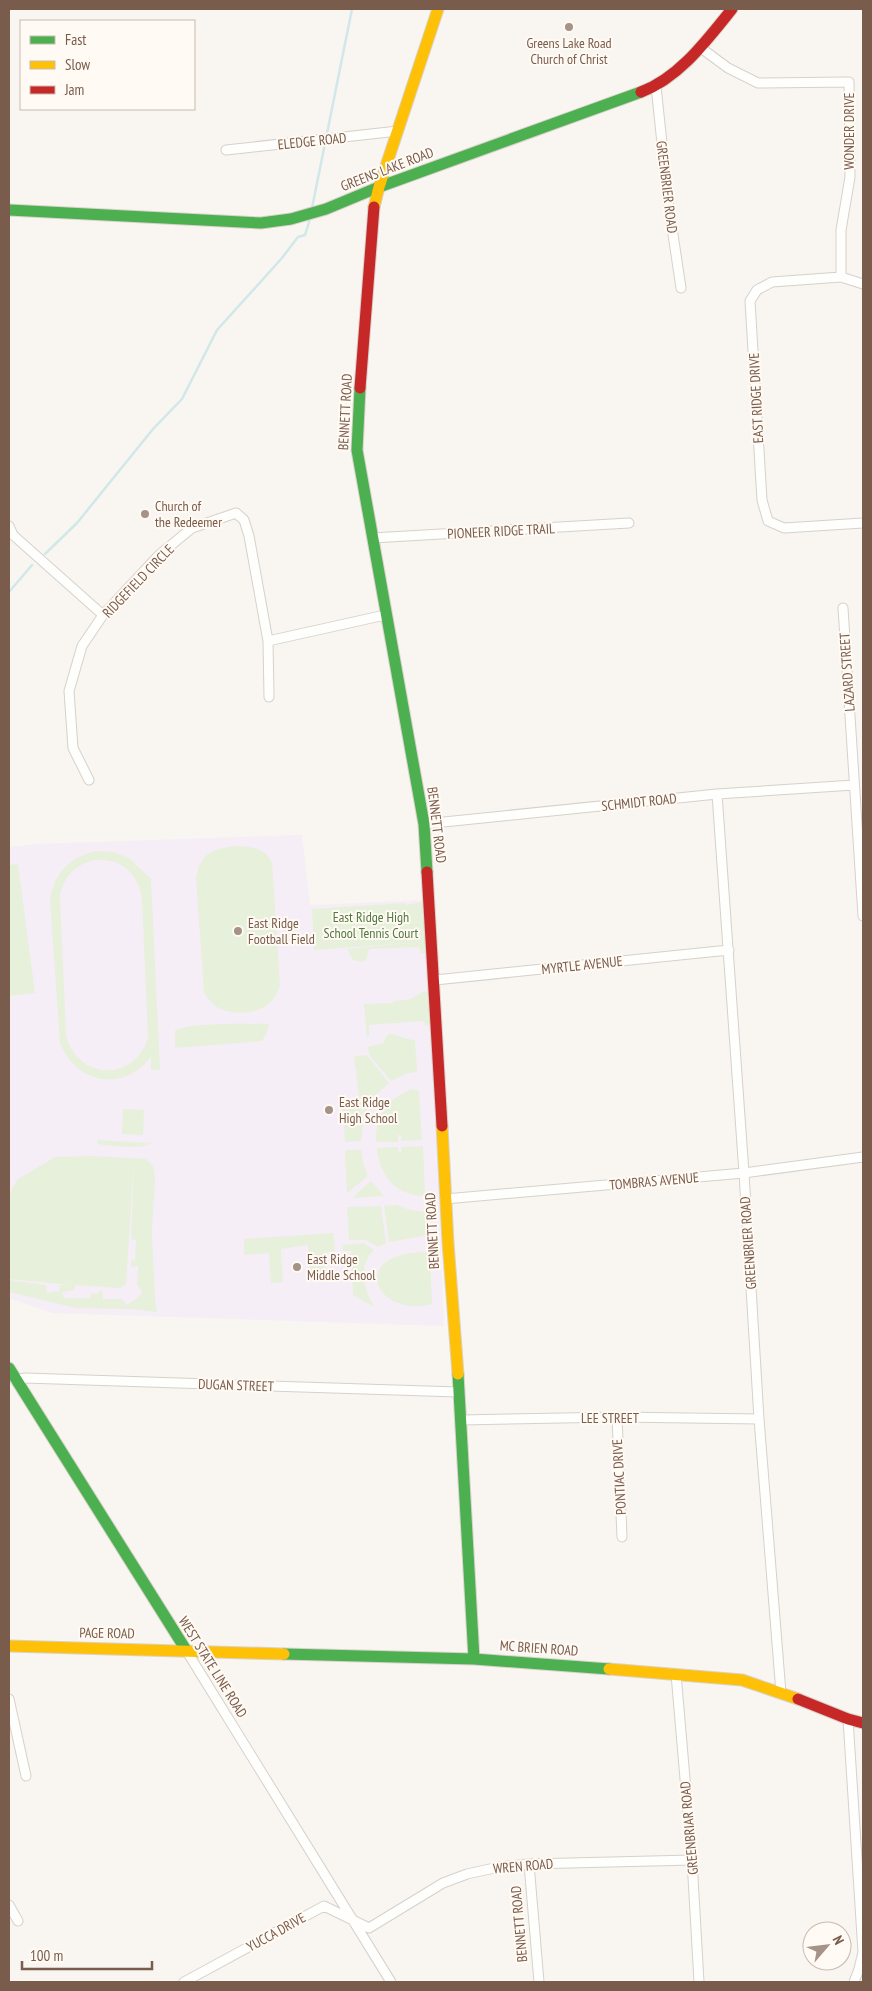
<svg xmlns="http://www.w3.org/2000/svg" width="872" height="1991" viewBox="0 0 872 1991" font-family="'PT Sans Narrow',sans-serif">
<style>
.education{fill:#f6eef6}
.green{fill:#e7f0db;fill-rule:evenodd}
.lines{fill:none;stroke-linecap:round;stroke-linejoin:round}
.stream{stroke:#d0e8ea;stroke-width:2.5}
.street-casing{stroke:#d7d1cb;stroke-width:11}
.fast-casing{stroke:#d9d2cb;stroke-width:13}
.slow-casing{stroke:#d9d2cb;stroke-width:13}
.jam-casing{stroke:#d9d2cb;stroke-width:13}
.street{stroke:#fefefd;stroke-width:9}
.fast{stroke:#4caf50;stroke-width:11}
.slow{stroke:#ffc107;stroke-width:11}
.jam{stroke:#c62828;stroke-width:11}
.poi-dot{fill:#a69286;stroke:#fffaf3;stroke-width:2}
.labels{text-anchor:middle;stroke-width:4;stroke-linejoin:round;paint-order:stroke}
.poi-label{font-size:14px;fill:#7a5c4d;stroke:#fffaf3;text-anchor:start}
.street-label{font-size:14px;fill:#7a5c4d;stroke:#fffaf3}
.park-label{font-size:14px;fill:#537a41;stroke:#fffaf3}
</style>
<rect width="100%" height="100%" fill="#f9f5f0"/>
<path class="education" d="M302 835 310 905 424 900 433 1022 444 1326 52 1313 9 1298V847L36 844Z"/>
<path class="green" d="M236 846C251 847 264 847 272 862L280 985C277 993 274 1001 267 1005 255 1015 226 1015 214 1005 210 1001 207 997 204 992L196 878C201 853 211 849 236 846Z
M97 851 114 852 129 858 151 879 160 1070H151V1057C123 1093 76 1084 60 1043L50 901C53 874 70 856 97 851ZM94 860C120 857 139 873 142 899L148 1038C134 1083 77 1080 66 1035L60 895C64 876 75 865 94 860Z
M18 864 35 993 9 996V865Z
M422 902 426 953H421L419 947 369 949 367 958 363 962 353 960 347 949 409 943 314 950 312 909 405 903 406 905Z
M424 991 427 992 431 1023 425 1026 424 1021 369 1025V1035L367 1038 364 1004 394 1003V1001L411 999Z
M269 1024 267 1032 262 1041 175 1048V1031C186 1022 252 1024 269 1024Z
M390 1034C399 1035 406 1040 415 1040L417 1072 408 1073 391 1081 370 1056 367 1047 383 1043 387 1035Z
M367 1055 389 1083 371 1099 365 1113 353 1099 359 1097 354 1056Z
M413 1089 419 1091 422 1140 401 1141V1135H398V1142H376C375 1116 388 1097 413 1089Z
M351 1098 364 1114 361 1141 345 1142 342 1099Z
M123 1109 144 1110 143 1135 122 1134Z
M98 1140 146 1143 152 1142C145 1151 110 1145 97 1144Z
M423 1146 425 1194 421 1196C393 1193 380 1175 377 1148L398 1147 399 1153H401V1147Z
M347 1150H361L363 1163 368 1176 347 1193 345 1151Z
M92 1156 146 1159 153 1166 155 1179 152 1231 155 1299 157 1312 133 1309 76 1308 9 1292V1280L46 1285 47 1293 59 1291 60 1285H71L9 1279V1194L18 1179 55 1157ZM134 1161 131 1239 136 1240 135 1260 131 1261V1267L138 1266 137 1285 142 1291 141 1295 127 1305 122 1299H103L102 1290 96 1294 91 1293V1298H64L62 1292 74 1290 75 1285 120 1288 126 1284Z
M371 1181 384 1196 353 1198V1197Z
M396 1205 410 1210 426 1212 428 1235 389 1242 384 1206Z
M381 1206 386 1243 378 1247 366 1240H349L347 1207Z
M333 1233 335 1251 323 1253 326 1278 318 1280V1275L311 1276 308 1245 281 1249 283 1282 271 1283 269 1253 244 1255V1239Z
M364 1243 374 1250C357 1266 364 1289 374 1307L353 1295 351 1251H343L342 1245Z
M428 1252 430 1255 432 1304C376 1319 345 1252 428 1252Z"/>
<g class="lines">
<path class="stream" d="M312 208 352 9
M45 554 77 523 153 429 182 399 217 330 282 258 298 237 305 235 310 219
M9 592 32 565"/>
<g class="street-casing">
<path id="street" d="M701 48 728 68 758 83 849 82 850 177 841 230V277
M656 86 668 201 681 288
M226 150 398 131
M863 284 841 277 772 282 757 290 750 301 762 500 768 521 784 528 863 523
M9 526 13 535 103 615
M372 538 629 523
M843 608 863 916
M268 641 385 615
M89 780 73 748 69 691 82 646 103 615 159 555 192 528 236 513 244 520 249 536 268 641 269 697
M717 794 744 1173 759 1419 781 1693
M424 824 717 794 854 785
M435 980 729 950
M445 1199 744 1173 863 1157
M15 1380 25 1378 458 1392
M617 1417 622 1537
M461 1420 617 1417 759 1419
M186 1650 391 1982
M676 1674 692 1860 699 1982
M9 1699 26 1776
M848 1719 863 1952 859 1969 854 1982
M529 1864 539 1982
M9 1905 18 1921
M184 1982 324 1906 369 1928 443 1883 467 1874 499 1867 529 1864 692 1860"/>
</g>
<g class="fast-casing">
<path id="fast" d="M9 210 261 223 291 219 326 209 379 187 641 92
M360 388 357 450 424 824 427 872
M9 1368 186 1650
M458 1374 474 1659
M284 1654 474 1659 609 1669"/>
</g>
<g class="slow-casing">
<path id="slow" d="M374 207 379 187 438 9
M442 1126 448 1243 458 1374
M9 1646 284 1654
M609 1669 742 1680 798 1699"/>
</g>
<g class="jam-casing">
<path id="jam" d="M641 92C679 78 707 40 732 9
M360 388 374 207
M427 872 442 1126
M798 1699 848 1719 863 1723"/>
</g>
<use href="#street" class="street"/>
<use href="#fast" class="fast"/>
<use href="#slow" class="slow"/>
<use href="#jam" class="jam"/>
</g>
<g class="poi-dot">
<circle cx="569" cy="27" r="5"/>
<circle cx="145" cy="514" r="5"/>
<circle cx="238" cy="931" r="5"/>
<circle cx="329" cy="1110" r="5"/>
<circle cx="297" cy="1267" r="5"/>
</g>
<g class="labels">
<g class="poi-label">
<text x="569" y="48" text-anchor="middle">Greens Lake Road<tspan x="569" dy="16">Church of Christ</tspan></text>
<text x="155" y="511">Church of<tspan x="155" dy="16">the Redeemer</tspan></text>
<text x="248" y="928">East Ridge<tspan x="248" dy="16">Football Field</tspan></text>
<text x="339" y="1107">East Ridge<tspan x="339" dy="16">High School</tspan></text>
<text x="307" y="1264">East Ridge<tspan x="307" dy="16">Middle School</tspan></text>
</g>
<g class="street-label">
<text transform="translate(849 131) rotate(-90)" y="5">WONDER DRIVE</text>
<text transform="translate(312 141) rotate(-6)" y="5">ELEDGE ROAD</text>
<text transform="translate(387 169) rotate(-21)" y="5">GREENS LAKE ROAD</text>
<text transform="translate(667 187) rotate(83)" y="5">GREENBRIER ROAD</text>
<text transform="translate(756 398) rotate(-93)" y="5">EAST RIDGE DRIVE</text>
<text transform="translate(345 412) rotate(-87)" y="5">BENNETT ROAD</text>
<text transform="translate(501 531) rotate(-3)" y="5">PIONEER RIDGE TRAIL</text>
<text transform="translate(138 581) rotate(-46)" y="5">RIDGEFIELD CIRCLE</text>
<text transform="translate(847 672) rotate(-94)" y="5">LAZARD STREET</text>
<text transform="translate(639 802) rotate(-6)" y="5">SCHMIDT ROAD</text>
<text transform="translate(437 825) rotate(83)" y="5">BENNETT ROAD</text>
<text transform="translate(582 965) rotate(-6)" y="5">MYRTLE AVENUE</text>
<text transform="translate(654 1181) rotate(-5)" y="5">TOMBRAS AVENUE</text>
<text transform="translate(432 1231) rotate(-93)" y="5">BENNETT ROAD</text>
<text transform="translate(748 1243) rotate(-94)" y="5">GREENBRIER ROAD</text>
<text transform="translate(236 1385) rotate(2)" y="5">DUGAN STREET</text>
<text x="610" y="1423">LEE STREET</text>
<text transform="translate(619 1477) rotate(-93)" y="5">PONTIAC DRIVE</text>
<text transform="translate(107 1633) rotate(1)" y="5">PAGE ROAD</text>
<text transform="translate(539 1648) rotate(4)" y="5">MC BRIEN ROAD</text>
<text transform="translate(213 1667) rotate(58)" y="5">WEST STATE LINE ROAD</text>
<text transform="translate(689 1828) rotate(-95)" y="5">GREENBRIAR ROAD</text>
<text transform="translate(523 1866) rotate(-5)" y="5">WREN ROAD</text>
<text transform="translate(519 1924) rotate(-95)" y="5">BENNETT ROAD</text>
<text transform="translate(276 1932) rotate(-29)" y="5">YUCCA DRIVE</text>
</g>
<g class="park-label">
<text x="371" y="922">East Ridge High<tspan x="371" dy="16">School Tennis Court</tspan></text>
</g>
</g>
<rect width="872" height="1991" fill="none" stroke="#7a5c4d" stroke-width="20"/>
<rect x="20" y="20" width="175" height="90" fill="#fffaf3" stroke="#cabbb1"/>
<rect x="30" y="36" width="25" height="8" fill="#4caf50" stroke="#cabbb1"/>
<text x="65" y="45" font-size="15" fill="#7a5c4d">Fast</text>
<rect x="30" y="61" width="25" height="8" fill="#ffc107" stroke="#cabbb1"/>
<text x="65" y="70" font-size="15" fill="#7a5c4d">Slow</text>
<rect x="30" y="86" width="25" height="8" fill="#c62828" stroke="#cabbb1"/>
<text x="65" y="95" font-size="15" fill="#7a5c4d">Jam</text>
<g transform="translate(827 1946) rotate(62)"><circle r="24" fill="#fffaf3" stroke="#cabbb1"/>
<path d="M0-4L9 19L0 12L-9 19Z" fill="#a69286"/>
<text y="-8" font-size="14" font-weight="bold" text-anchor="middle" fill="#7a5c4d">N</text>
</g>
<path d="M22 1961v8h130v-8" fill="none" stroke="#7a5c4d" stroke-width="2.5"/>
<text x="30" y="1961" font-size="15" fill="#7a5c4d" stroke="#fffaf3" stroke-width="4" paint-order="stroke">100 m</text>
</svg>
